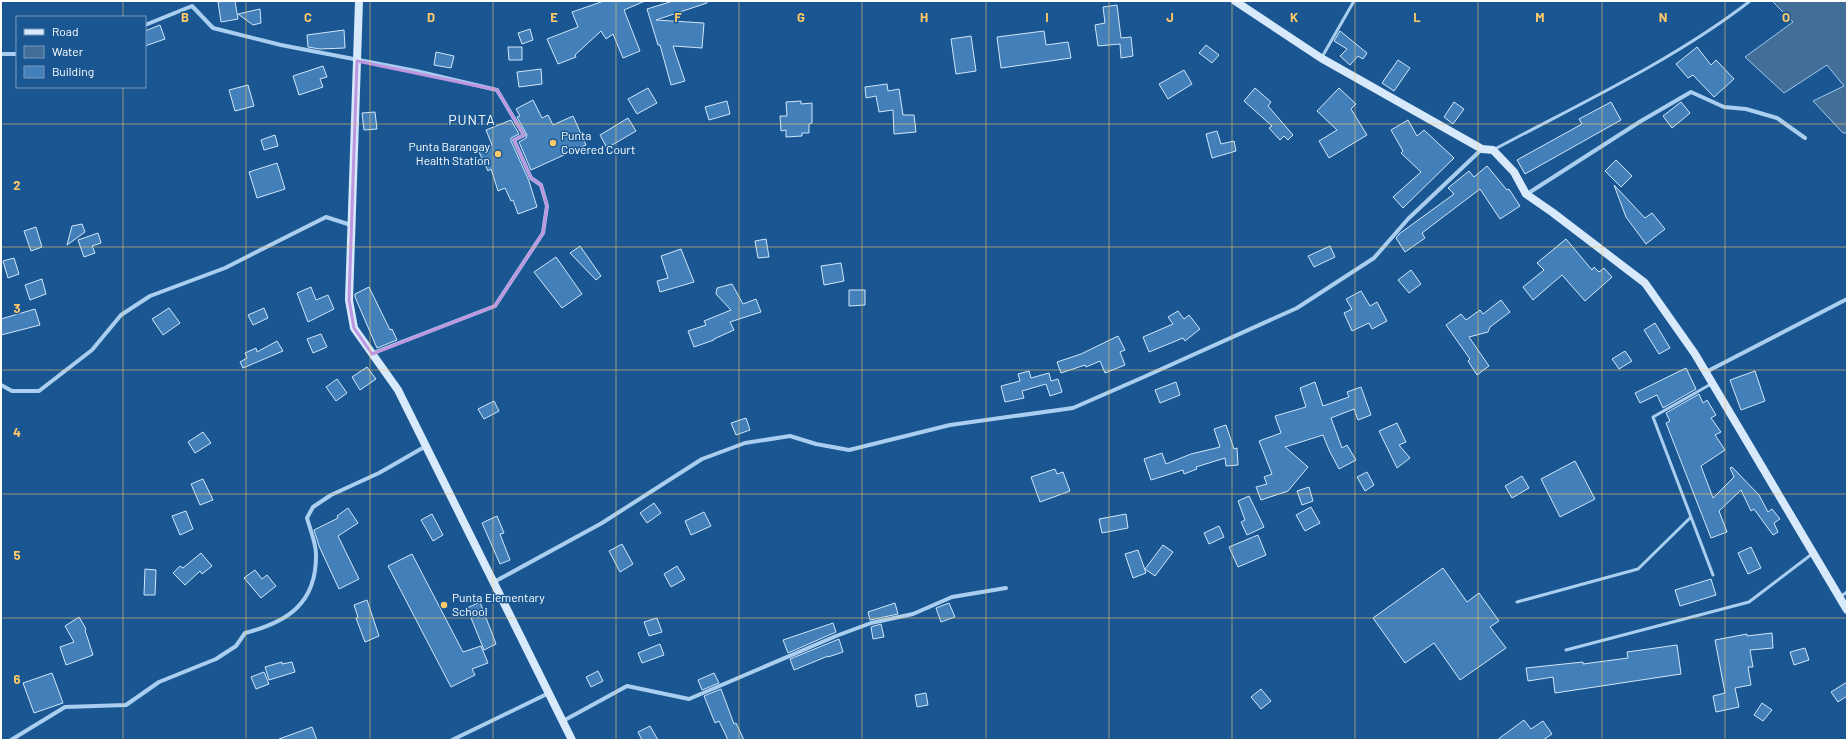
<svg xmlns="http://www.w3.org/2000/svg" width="1848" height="741" viewBox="0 0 1848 741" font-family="Barlow,sans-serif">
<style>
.water{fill:#426e98;stroke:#9ccaf1}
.building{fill:#4380b9;stroke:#d0e6fb}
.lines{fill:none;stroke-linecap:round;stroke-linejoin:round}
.lane{stroke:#aaceef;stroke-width:3}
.street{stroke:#aaceef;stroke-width:4}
.secondary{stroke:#d7e9fb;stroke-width:8}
.marked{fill:none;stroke:#bd96df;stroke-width:3;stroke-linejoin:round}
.grid{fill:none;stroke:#ffc968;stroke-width:1;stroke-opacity:0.55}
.poi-dot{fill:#ffc968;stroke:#1a5792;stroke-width:1.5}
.labels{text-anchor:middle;stroke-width:3;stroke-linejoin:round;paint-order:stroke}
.poi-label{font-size:12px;fill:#fff;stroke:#1a5792;text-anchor:start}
.quarter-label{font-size:14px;letter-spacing:1px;fill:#fff;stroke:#1a5792}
.grid-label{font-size:13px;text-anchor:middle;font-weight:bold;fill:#ffc968;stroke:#1a5792;stroke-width:3;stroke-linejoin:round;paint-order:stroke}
</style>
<rect width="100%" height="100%" fill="#1a5792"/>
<path class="water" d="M1772 1H1847V133H1843L1813 101 1844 86 1827 65 1784 93 1745 57 1793 22Z"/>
<path class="building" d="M227 1H235L238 19 221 22 218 2Z
M604 1H645L624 10 640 51 623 58 613 34 606 39 601 31 575 55 576 57 558 64 547 39 578 27 572 12Z
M673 1H707V3L656 20 704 23 702 48 673 46 685 81 671 85 660 45H658L647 9Z
M1117 5 1121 38 1131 37 1133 56 1121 58 1120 44 1098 46 1095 25 1105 23 1103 7Z
M260 9 261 23 253 25 238 14Z
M160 25 165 39 145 46V31Z
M530 29 533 40 522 44 518 33Z
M344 30 345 48 320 49 308 47 307 35Z
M1044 31 1046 45 1068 42 1071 58 1001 68 997 37Z
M1340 31 1367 53 1363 59 1358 56 1350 65 1340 56 1347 49 1334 41Z
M971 36 976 71 956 74 951 39Z
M1206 45 1219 55 1212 63 1199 53Z
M508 47H522V60H509Z
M1697 47 1711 65 1716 60 1734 79 1714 97 1693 75 1688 78 1676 64Z
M436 52 454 56 451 68 434 65Z
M1398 60 1410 68 1394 91 1382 83Z
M323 66 327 77 320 79 323 87 299 95 293 76Z
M541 69 542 84 519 87 517 72Z
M1184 70 1192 84 1168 99 1159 84Z
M887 84 888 91 899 89 903 115H914L916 132 894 134 893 110 879 112 876 96 866 98 865 87Z
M248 85 254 106 235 111 229 90Z
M648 88 657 103 637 114 628 99Z
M1255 88 1271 102 1268 106 1293 135 1288 140 1284 136 1280 140 1269 128 1272 126 1244 101Z
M1339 88 1356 104 1351 109 1367 135 1329 158 1319 141 1337 130 1317 111Z
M533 100 542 118 548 115 553 125 573 116 586 145 531 170 519 142 526 138 527 135 517 117 520 116 516 109Z
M727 101 730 114 709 120 705 107Z
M801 101V104L812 103V123L809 124V133H802V136L786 137V130L781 131 780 116H787L786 102Z
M1454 102 1464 109 1453 124 1444 117Z
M1611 102 1621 120 1525 174 1517 160 1582 124 1579 119Z
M1681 102 1690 113 1672 128 1663 116Z
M375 112 377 129 364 130 362 113Z
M628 118 636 131 607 148 600 135Z
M511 120 519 134 511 138V141L529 181 537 207 518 214 513 200 511 201 505 188 498 191 491 169 488 171 479 152 492 145 486 130Z
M1408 120 1417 136 1424 130 1454 158 1403 208 1393 197 1421 172 1401 153 1403 151 1391 130Z
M1217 131 1221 144 1234 141 1236 151 1212 158 1206 134Z
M275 135 278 146 264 150 261 140Z
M1616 160 1632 176 1621 187 1605 171Z
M277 163 285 189 257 198 249 172Z
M1487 166 1507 190 1509 189 1520 206 1500 219 1480 189 1422 233 1425 238 1405 252 1396 238 1399 234 1454 194 1448 188 1469 171 1474 177Z
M1614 185 1645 218 1652 213 1665 229 1646 244 1626 217Z
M82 224 85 232 67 245 72 226Z
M36 227 42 247 31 251 24 231Z
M98 233 101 243 92 246 95 253 84 257 78 240Z
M766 239 769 257 758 258 755 241Z
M1566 239 1592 270 1594 267 1599 272 1604 268 1612 277 1585 301 1562 275 1533 300 1523 287 1544 270 1537 263Z
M580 246 601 276 596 280 570 253Z
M1330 246 1335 257 1314 267 1308 256Z
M681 249 694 282 660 292 657 281 668 278 661 256Z
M556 257 582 294 562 308 534 272Z
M14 258 19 274 8 278 3 261Z
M841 263 844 281 824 285 821 266Z
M1411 270 1421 284 1409 293 1398 280Z
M42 279 46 294 30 300 25 285Z
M732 284 743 304 756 299 761 312 730 322 734 330 714 339V340L694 347 688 331 706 325 704 321 731 310 716 294 717 288Z
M311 287 316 300 328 295 334 309 308 322 297 293Z
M369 287 390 330 392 329 397 340 377 348 355 297V294Z
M849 290H865V305L849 306Z
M1361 291 1370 306 1377 302 1387 321 1372 329 1369 323 1352 331 1344 313 1352 309 1346 299Z
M1501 300 1510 312 1490 327 1488 332 1469 337 1489 366 1477 375 1468 361 1470 359 1446 325 1461 314 1466 320 1480 310 1483 314Z
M169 308 180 323 163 335 152 319Z
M264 308 268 318 253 325 248 315Z
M35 309 40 325 1 335V319Z
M1178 311 1184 319 1189 315 1200 329 1185 341 1183 338 1149 352 1143 337 1173 324 1168 317Z
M1655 323 1670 348 1659 354 1644 330Z
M321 334 327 347 313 353 307 339Z
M1118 336 1125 350 1120 352 1125 365 1105 373 1100 361 1086 367 1085 365 1061 373 1057 362 1081 354Z
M277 341 283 351 243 368 240 362 247 358 245 353 256 348 257 352Z
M1625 351 1632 361 1619 369 1612 359Z
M367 367 376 379 360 390 352 377Z
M1686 368 1696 389 1663 408 1657 395 1640 403 1635 393Z
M1029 371 1031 378 1049 373 1051 381 1058 379 1062 392 1050 396 1046 384 1022 391 1024 398 1005 402 1001 386 1020 381 1018 374Z
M1755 371 1765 401 1741 410 1730 380Z
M337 379 347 393 336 401 326 387Z
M1176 382 1180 395 1160 403 1155 390Z
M1315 382 1323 406 1349 397 1347 392 1361 387 1371 415 1358 420 1354 409 1331 418 1342 448 1347 445 1356 460 1339 469 1329 450 1323 435 1285 447 1308 467 1288 491 1261 500 1256 487 1267 484 1264 477 1272 474 1259 441 1281 433 1275 416 1306 407 1300 388Z
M1699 394 1703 403 1707 400 1716 415 1711 418 1721 432 1715 435 1725 450 1701 466 1713 498 1734 477 1730 468 1732 467 1759 495 1768 512 1772 509 1780 519 1774 523 1778 532 1773 535 1754 509 1751 511 1741 490 1719 511 1727 532 1711 538 1666 423 1670 421 1666 413Z
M494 401 499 411 484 419 478 409Z
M746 418 750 430 736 435 731 423Z
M1397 423 1406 442 1399 445 1410 458 1397 468 1379 431Z
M1226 425 1234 449 1237 448 1238 465 1226 466 1225 458 1196 467 1197 469 1184 474 1183 470 1151 480 1144 459 1162 453 1166 464 1191 454 1220 447 1214 429Z
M203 432 211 443 195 453 188 442Z
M1575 461 1595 499 1560 517 1541 479Z
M1055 469 1057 474 1063 472 1070 491 1040 502 1031 477Z
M1367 472 1374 485 1365 491 1357 477Z
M1522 476 1529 488 1512 498 1505 486Z
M203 479 213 500 200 505 191 484Z
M1309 487 1313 501 1302 505 1297 491Z
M1249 496 1264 527 1247 535 1241 522 1245 520 1238 501Z
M654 503 661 513 647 523 640 513Z
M1311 507 1320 523 1305 531 1296 515Z
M348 508 358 523 338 536 359 579 339 589 319 546 314 530 338 518 337 516Z
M186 511 193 529 180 535 172 516Z
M704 512 711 526 691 535 685 521Z
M432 514 443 535 433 541 421 520Z
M1126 514 1128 528 1102 533 1099 519Z
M497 516 504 533 500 534 510 560 500 564 482 523Z
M1219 526 1224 537 1209 544 1204 533Z
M1258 535 1266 555 1238 567 1229 547Z
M622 544 633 564 620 572 609 551Z
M1163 545 1173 552 1155 576 1145 569Z
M1751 547 1761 568 1748 574 1738 553Z
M1138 550 1146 573 1133 578 1125 554Z
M201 553 212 566 202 574 200 571 185 585 173 573 180 566 183 568Z
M412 554 463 652 481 646 488 663 472 669 475 675 451 687 388 566Z
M677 566 685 579 671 587 664 574Z
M1443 568 1467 602 1479 593 1499 621 1490 627 1506 648 1460 680 1434 643 1405 663 1373 618Z
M145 569 156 570 155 595H144Z
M255 570 262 579 267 575 276 586 261 598 244 578Z
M1711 579 1716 595 1680 606 1675 590Z
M367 600 379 636 365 642 356 618 358 617 354 605Z
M480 602 496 644 484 650 467 608Z
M895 603 898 614 870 620 868 612Z
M949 603 955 617 941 622 936 608Z
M79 617 86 629 85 630 93 655 66 665 60 647 74 642 65 626Z
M657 618 662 632 649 636 644 622Z
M833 623 836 632 788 653 783 640Z
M881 624 884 637 873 639 871 627Z
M1772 633 1773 648 1750 650 1753 667H1748L1751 685 1735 688 1739 707 1716 712 1713 696 1725 693 1715 640 1747 634V636Z
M839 639 843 652 828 657V656L794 670 790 659Z
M660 644 664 655 642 663 638 653Z
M1677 645 1681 674 1555 693 1553 677 1528 681 1526 668 1583 662V664L1628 658 1627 652Z
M1805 648 1809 660 1794 665 1790 652Z
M282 662V664L292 662 295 672 269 680 265 667Z
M598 671 603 681 591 687 586 677Z
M264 672 269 684 256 689 251 677Z
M52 673 63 703 34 713 23 683Z
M714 673 719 683 702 690 698 680Z
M1847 682V696L1838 702 1831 692Z
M721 689 734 724 736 723 744 740H728L719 721 715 723 704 696Z
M1261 689 1271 701 1261 709 1251 697Z
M926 693 928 705 917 707 915 695Z
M1762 703 1772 710 1763 721 1754 715Z
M1524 720 1531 729 1543 721 1552 734 1543 740H1497Z
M650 726 658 740H642L638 732Z
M312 727 317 740H280L279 739Z"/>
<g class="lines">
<path class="lane" d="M1322 57 1354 1
M1495 149C1579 104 1674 60 1750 1
M1711 384 1653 417 1713 575
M1840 597 1847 592
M1517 602 1638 569 1691 517
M1566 650 1749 602 1812 554"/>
<path class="street" d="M145 25 192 6 213 28 281 45 416 71 497 90 524 135 514 140 531 178 541 185 547 206 543 233 495 306 373 353
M1 54H17
M1527 194 1641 121 1691 92 1724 107 1746 109 1777 118 1805 138
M1706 372 1847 299
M1 385 12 391H39L92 350 121 315 150 296 225 268 326 217 351 225
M494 582 602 523 702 459 745 443 790 436 816 444 849 450 950 425 1073 408 1146 376 1297 308 1374 258 1408 219 1482 149
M563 721 627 686 689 699 836 636 871 623 913 614 952 597 1006 588
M11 740 65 707 126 705 159 682 216 659 236 646 245 633C288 622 317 603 316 554 316 543 310 529 307 518L313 507 331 495 379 473 426 446
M452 740 549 693"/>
<path class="secondary" d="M359 1 349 300 354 328 398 390 572 740
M1235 1 1321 58 1482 149 1493 150 1514 172 1526 194 1552 212 1645 283 1695 354 1847 610"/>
</g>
<path class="marked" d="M357 61 497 90 524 135 514 140 531 178 541 185 547 206 543 233 495 306 372 354 354 328 349 300Z"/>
<path class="grid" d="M123 1V17M246 1V740M370 1V740M493 1V740M616 1V740M739 1V740M862 1V740M986 1V740M1109 1V740M1232 1V740M1355 1V740M1478 1V740M1602 1V740M1725 1V740M123 87V740M1 124H1847M1 247H1847M1 370H1847M1 494H1847M1 618H1847"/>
<g class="poi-dot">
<circle cx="553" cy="143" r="4"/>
<circle cx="498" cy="154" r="4"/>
<circle cx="444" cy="605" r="4"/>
</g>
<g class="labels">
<g class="poi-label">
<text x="561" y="140">Punta<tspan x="561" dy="14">Covered Court</tspan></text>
<text x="490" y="151" text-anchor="end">Punta Barangay<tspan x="490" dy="14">Health Station</tspan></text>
<text x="452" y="602">Punta Elementary<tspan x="452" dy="14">School</tspan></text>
</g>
<g class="quarter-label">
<text x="472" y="125">PUNTA</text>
</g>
</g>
<g class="grid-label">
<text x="185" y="22">B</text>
<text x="308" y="22">C</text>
<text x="431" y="22">D</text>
<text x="554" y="22">E</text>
<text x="678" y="22">F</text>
<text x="801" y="22">G</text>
<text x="924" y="22">H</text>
<text x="1047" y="22">I</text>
<text x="1170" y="22">J</text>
<text x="1294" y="22">K</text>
<text x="1417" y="22">L</text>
<text x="1540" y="22">M</text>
<text x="1663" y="22">N</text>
<text x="1786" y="22">O</text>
<text x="17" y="190">2</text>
<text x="17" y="313">3</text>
<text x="17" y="437">4</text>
<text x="17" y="560">5</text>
<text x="17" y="684">6</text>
</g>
<rect width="1848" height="741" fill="none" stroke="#ffffff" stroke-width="4"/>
<rect x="16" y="16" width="130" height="72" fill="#1a5792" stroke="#769abe"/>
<rect x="24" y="29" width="20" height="6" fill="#d7e9fb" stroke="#769abe"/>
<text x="52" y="36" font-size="12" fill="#ffffff">Road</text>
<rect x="24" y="46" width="20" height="12" fill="#426e98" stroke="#769abe"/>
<text x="52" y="56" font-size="12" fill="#ffffff">Water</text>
<rect x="24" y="66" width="20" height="12" fill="#4380b9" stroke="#769abe"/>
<text x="52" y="76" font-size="12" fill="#ffffff">Building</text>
</svg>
